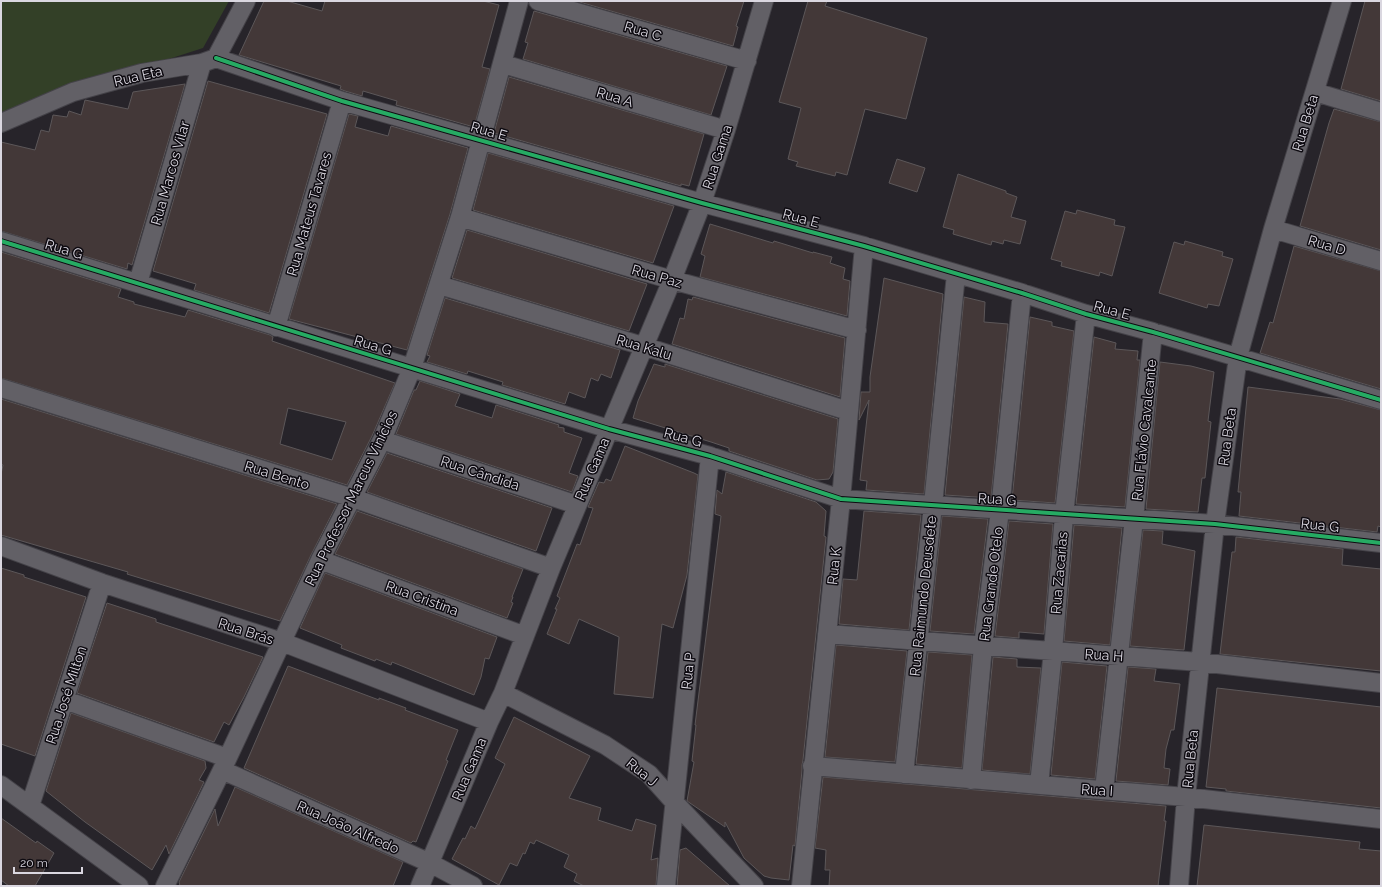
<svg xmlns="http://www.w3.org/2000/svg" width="1382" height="887" viewBox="0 0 1382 887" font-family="Raleway,sans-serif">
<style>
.green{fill:#334027}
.building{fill:#433838;stroke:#5c5759;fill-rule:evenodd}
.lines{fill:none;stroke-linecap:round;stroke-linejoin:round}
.minor-casing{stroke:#444248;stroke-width:20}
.minor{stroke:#626066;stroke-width:18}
.cycleway-casing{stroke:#0e0b11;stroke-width:6}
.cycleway{stroke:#26ab63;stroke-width:4}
.labels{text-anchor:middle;stroke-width:3;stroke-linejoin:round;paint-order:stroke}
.street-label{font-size:14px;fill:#dad7e0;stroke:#0e0b11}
</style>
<rect width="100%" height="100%" fill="#27242a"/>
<path class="green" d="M1 1H229L203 48 1 113Z"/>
<path class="building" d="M264 1H287L322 11 325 1H483L499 5 482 67 490 69 474 127 396 105 397 101 363 91 362 96 345 91 340 89 341 86 239 55Z
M576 1H744L736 26 738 27 733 46Z
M808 1H827L825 6 927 38 906 119 865 109 847 175 836 172 835 176 796 166 798 162 788 159 801 108 779 102Z
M1365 1H1381V101L1341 89Z
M534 11 727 66 711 115 523 59 528 43 525 42Z
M509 77 704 134 689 186 681 184V186L494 133Z
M208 81 327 114 269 313 194 290 196 284 153 271Z
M185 84 132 265 128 263 127 269 1 231V142L35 150 41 130 49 132 53 115 67 117 69 111 81 115 85 100 128 109 133 92Z
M1334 109 1381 122V250L1300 226 1329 123Z
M349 114 358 116 355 127 388 136 391 126 468 148 450 214 407 350 289 319Z
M488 153 674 206 653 263 473 210Z
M897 159 925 168 917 192 889 183Z
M958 174 1006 191V193L1017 197 1011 217 1026 221 1020 244 1004 240 1003 244 992 241 991 245 953 234 954 230 943 227Z
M1077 210 1115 220 1114 225 1125 227 1112 276 1100 272 1099 276 1061 266 1062 262 1051 259 1065 211 1076 214Z
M710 224 773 243 774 241 813 253V252L832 257 830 263 845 268 843 279 850 281 847 316 700 277 705 256 701 254Z
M467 230 647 284 629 331 452 278Z
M1185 241 1223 252 1222 256 1233 259 1219 306 1208 304 1207 308 1159 293 1174 242 1184 245Z
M1294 246 1381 271V389L1260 353 1270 322 1273 323Z
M1 252 121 289 118 297 134 302V304L185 317 188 310 270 335 273 337 272 341 395 383 372 436 347 485 1 378ZM288 408 346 422 332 460 280 444Z
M884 278 943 294 924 494 866 490 867 481 860 480 869 400 859 420 861 392H870V377Z
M693 297 845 338 840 397 672 344 680 318 684 319 688 299 692 300Z
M964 297 985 302 984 322 1008 324 991 498 945 495Z
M445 298 620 350 611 378 601 374 598 381 591 378 585 398 569 392 565 404 502 385 503 382 468 371 467 374 427 362 430 356 427 355Z
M1030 317 1052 322V326L1074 331 1055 503 1012 500Z
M1094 337 1116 343 1115 349 1138 351 1137 360H1140L1125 507 1076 504Z
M1160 362 1191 366 1214 372 1208 421 1211 422 1205 478H1202L1198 512 1146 509Z
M654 364 665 367V364L838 419 833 472 829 479 817 480 729 451V448L711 442 633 418 638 401Z
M420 381 460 394 455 406 492 418 496 405 559 425 558 427 564 428V432L582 438 569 473 578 476 572 492 396 434 414 390H416Z
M1248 387 1340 399 1381 410V527L1378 526 1377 532 1239 516 1241 492H1238Z
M1 399 337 504 311 555 280 621 127 574 128 572 1 535V474L3 465 1 464Z
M625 446 694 473 698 475 687 575 673 628 662 624 653 698 614 694 619 637 579 619 569 644 547 634 557 609H555L560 598 557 596 577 544 580 545 593 508 588 507 599 482 604 483 606 479 611 481Z
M387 453 552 508 536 551 367 492Z
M726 472 816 502 826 511 824 536 826 537 822 576 803 760 802 765V770L795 846 793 845 789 880 771 878 764 876 744 858 725 822V827L687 801 694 762 692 761 696 725H695L721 516 715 514 717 490 722 494Z
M357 511 523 569 512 597H513L511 602 513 603 507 618 335 554Z
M864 511 921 515 909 630 839 624 843 579 857 580Z
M942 516 988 519 974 634 930 631Z
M1009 521 1053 524 1044 634 1019 632V638L995 636Z
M1074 525 1122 528 1110 645 1064 641Z
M1143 530 1163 531 1162 544 1195 551 1184 650 1130 646Z
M1236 537 1343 549 1342 565 1381 569V671L1220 654 1232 552H1235Z
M1 568 24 575V577L86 597 35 756 1 744Z
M325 573 497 637 489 659 485 658 481 677 474 695 392 662 391 665 376 659 375 661 341 648 342 645 300 628Z
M107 603 156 619V622L263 657 244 697 229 725 224 722 214 742 77 693Z
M836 645 907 651 895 762 825 757Z
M928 652 972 655 962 768 916 764Z
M993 657 1017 659V667L1041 668 1030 774 982 770Z
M1062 662 1107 666 1095 779 1051 775Z
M288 666 379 700V698L406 708 405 710 458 730 446 760 448 761 416 842 413 841 411 843 244 768Z
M1128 667 1156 669 1154 681 1180 684 1174 730H1171L1166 749 1164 768 1170 769 1168 785 1116 781Z
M1217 688 1381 707V808L1226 791V789L1206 787Z
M71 713 205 761 206 768 199 780 204 782 169 854 166 845 152 870 85 822 46 791Z
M514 717 590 756 569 798 601 808 598 820 632 831 636 819 656 825 651 860 658 858 656 886H584L574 881 577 874 564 867 569 855 536 840 534 844 530 842 525 854 523 853 517 866 510 863 499 885 452 859 463 838 465 839 471 826 475 829 505 764 495 758Z
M823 777 1166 806 1164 821H1166L1158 886H829L830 870H825L826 850 815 848Z
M235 787 403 862 393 886H180L179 882 215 809 218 826Z
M1 818 36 843 37 841 54 853 35 886H9L1 880Z
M1204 825 1360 842 1359 849 1381 851V886H1197Z
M686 848 730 886H677L680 850Z"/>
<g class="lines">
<g class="minor-casing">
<path id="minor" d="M538 1 747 61
M216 58 342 101 702 203 864 246 1022 293 1086 314 1153 332 1381 400
M503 64 726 130
M1315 92 1381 112
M1 123 73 92 142 73 202 63 216 58 246 1
M460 217 672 280 857 330
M1273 229 1381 261
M1 241 609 429 710 456 841 499 1215 524 1381 543
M138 283 202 63
M439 285 643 346 848 411
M276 327 342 101
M1 388 353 498 551 568
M382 440 577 505
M1 546 102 583 282 642 489 722
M320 560 525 636
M827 634 1200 662 1381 683
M503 693 605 745 649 774 675 803 754 886
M65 700 227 758
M812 766 1186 797 1381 819
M222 770 430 863 473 886
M904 774 933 505 956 274
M971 780 983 646 1000 510 1022 293
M1 785 139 886
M1039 785 1053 651 1064 515 1086 314
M1104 790 1134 519 1153 332
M30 806 102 583
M165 886 222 770 320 560 382 440 412 368 460 217 519 1
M420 886 489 722 503 693 551 568 672 280 702 203 726 130 764 1
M666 886 710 456
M801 886 841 499 864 246
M1179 886 1186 797 1215 524 1238 357 1273 229 1342 1"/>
</g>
<use href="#minor" class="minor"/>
<g class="cycleway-casing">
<path id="cycleway" d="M216 58 342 101 702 203 864 246 1022 293 1086 314 1153 332 1381 400
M1 241 609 429 710 456 841 499 1215 524 1381 543"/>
</g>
<use href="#cycleway" class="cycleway"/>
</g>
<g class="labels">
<g class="street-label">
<text transform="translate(643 31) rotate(16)" y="5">Rua C</text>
<text transform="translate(138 76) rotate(-13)" y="5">Rua Eta</text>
<text transform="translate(615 97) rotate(17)" y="5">Rua A</text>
<text transform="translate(1305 123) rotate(-73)" y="5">Rua Beta</text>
<text transform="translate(489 131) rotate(16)" y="5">Rua E</text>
<text transform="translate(717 157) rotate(-72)" y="5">Rua Gama</text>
<text transform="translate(170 173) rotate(-74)" y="5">Rua Marcos Vilar</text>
<text transform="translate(309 214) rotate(-74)" y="5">Rua Mateus Tavares</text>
<text transform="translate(801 218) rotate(15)" y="5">Rua E</text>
<text transform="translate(1327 245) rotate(17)" y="5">Rua D</text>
<text transform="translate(64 249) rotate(17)" y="5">Rua G</text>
<text transform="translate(657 276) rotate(16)" y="5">Rua Paz</text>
<text transform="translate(1112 310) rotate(15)" y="5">Rua E</text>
<text transform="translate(373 345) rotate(17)" y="5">Rua G</text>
<text transform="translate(644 347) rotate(17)" y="5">Rua Kalu</text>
<text transform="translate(1144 430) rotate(-84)" y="5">Rua Flávio Cavalcante</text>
<text transform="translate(683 437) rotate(15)" y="5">Rua G</text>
<text transform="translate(1227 437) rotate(-82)" y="5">Rua Beta</text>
<text transform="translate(592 469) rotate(-67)" y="5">Rua Gama</text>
<text transform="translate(480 473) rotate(18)" y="5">Rua Cândida</text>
<text transform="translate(277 475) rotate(17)" y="5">Rua Bento</text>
<text transform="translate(351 498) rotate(-64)" y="5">Rua Professor Marcus Vinícios</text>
<text transform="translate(997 499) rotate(4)" y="5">Rua G</text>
<text transform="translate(1320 525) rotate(6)" y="5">Rua G</text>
<text transform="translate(834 566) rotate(-84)" y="5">Rua K</text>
<text transform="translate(1059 573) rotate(-85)" y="5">Rua Zacarias</text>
<text transform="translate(991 584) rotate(-83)" y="5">Rua Grande Otelo</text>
<text transform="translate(923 596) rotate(-84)" y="5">Rua Raimundo Deusdete</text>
<text transform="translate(422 598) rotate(20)" y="5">Rua Cristina</text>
<text transform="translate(246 631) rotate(18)" y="5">Rua Brás</text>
<text transform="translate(1104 655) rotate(4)" y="5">Rua H</text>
<text transform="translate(688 671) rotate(-84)" y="5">Rua P</text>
<text transform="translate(66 695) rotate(-72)" y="5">Rua José Milton</text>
<text transform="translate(1190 759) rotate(-84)" y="5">Rua Beta</text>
<text transform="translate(469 769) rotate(-67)" y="5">Rua Gama</text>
<text transform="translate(642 772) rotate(39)" y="5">Rua J</text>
<text transform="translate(1097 790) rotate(4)" y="5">Rua I</text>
<text transform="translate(348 827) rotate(24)" y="5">Rua João Alfredo</text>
</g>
</g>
<rect width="1382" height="887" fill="none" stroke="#dad7e0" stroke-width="4"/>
<path d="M14 867v6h68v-6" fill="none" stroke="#dad7e0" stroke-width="2"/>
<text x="20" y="867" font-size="12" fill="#dad7e0" stroke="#0e0b11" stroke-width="3" paint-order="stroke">20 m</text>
</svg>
